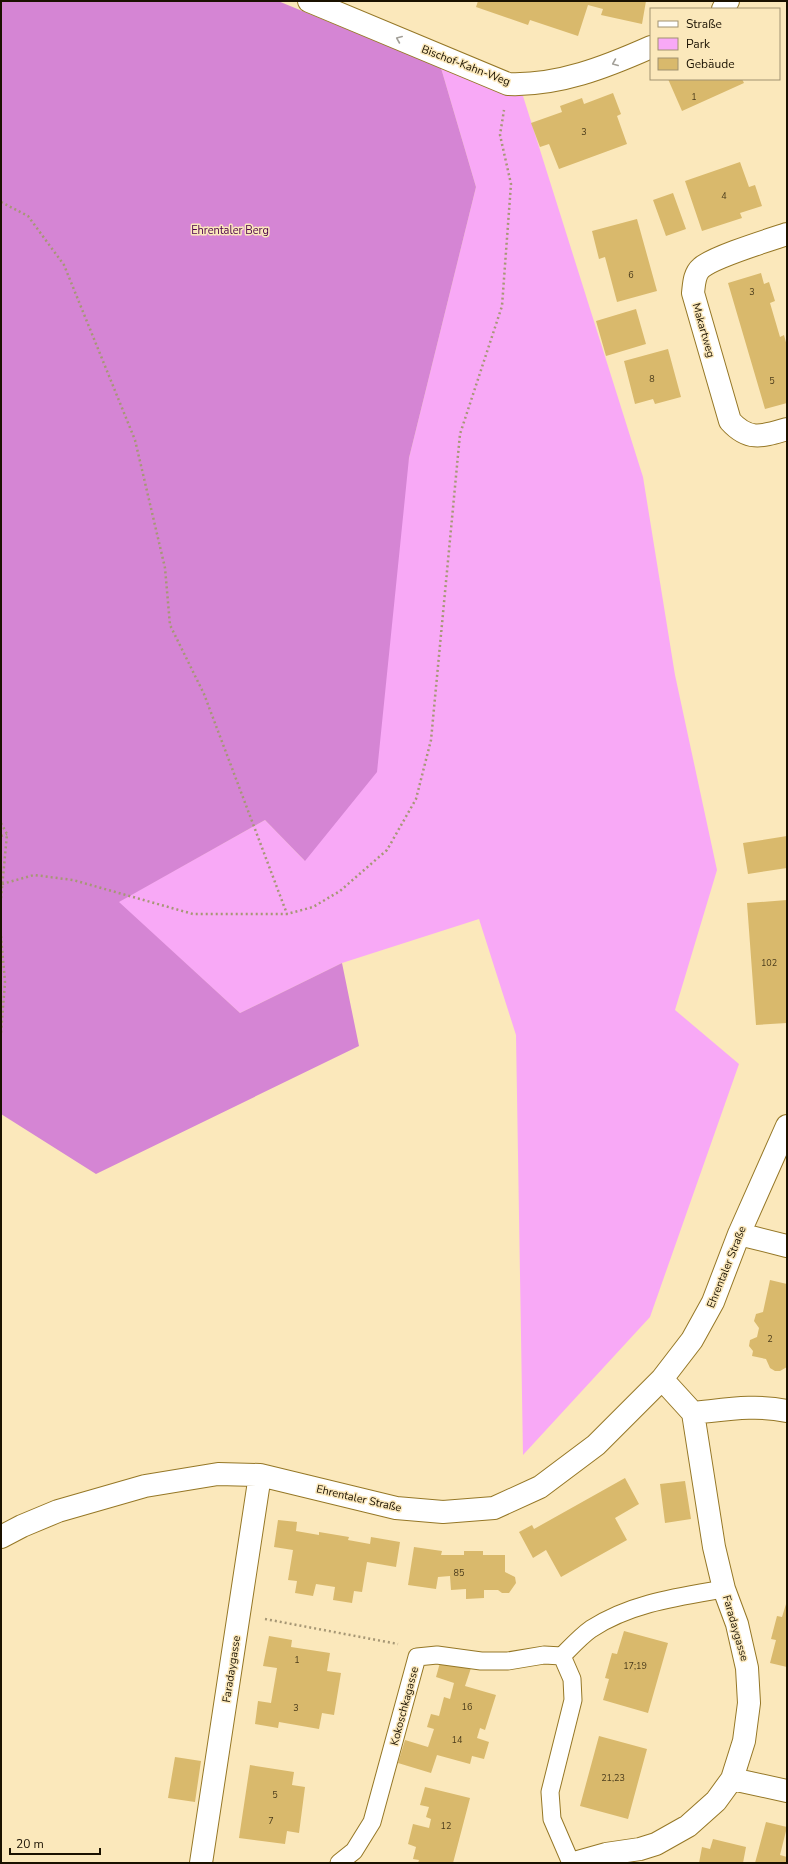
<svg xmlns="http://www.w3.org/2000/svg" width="788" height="1864" viewBox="0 0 788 1864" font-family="'Nunito Sans',sans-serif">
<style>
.green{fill:#f8a9f6}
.forest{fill:#d585d4}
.building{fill:#d9b96c}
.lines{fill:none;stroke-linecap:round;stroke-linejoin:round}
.lane-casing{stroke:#957726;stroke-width:19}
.street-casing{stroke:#957726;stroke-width:24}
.path{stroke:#a69775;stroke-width:2.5;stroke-dasharray:2 3;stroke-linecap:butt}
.lane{stroke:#fff;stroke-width:17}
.street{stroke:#fff;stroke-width:22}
.oneway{stroke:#a3a099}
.labels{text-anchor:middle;stroke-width:3;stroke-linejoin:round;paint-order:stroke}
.number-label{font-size:9px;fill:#4a3b1b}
.street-label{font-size:11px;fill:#1a1100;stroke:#fbe8bb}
.park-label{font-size:11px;fill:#4b004c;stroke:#fbe8bb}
</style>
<rect width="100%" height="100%" fill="#fbe8bb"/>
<path class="green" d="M441 68 523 96 643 477 675 675 717 870 675 1010 739 1064 650 1317 523 1455 516 1035 479 919 342 963 240 1013 118 902 265 820 304 860 409 458 476 187Z"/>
<path class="forest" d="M1 1H278L441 68 476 187 409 458 377 772 305 861 265 820 119 902 240 1013 342 963 359 1046 96 1174 1 1114Z"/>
<path class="building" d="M478 1H646L642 24 601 15 603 9 588 5 578 36 530 20 528 25 476 7Z
M668 79H742L744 83 682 111Z
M613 93 621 114 617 116 627 144 559 169 549 144 540 147 531 123 562 112 560 106 582 98 584 104Z
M740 162 749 187 755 185 762 206 740 213 742 218 702 231 685 181Z
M673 193 686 229 666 236 653 200Z
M637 219 657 291 617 302 605 257 599 259 592 231Z
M761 273 764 284 769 282 775 301 770 303 780 337 784 335 787 346V403L765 409 728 283Z
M636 309 646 344 606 356 596 321Z
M668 349 681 397 655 404 653 399 635 404 624 361Z
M787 836V868L748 874 743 843Z
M787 900V1023L756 1025 747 903Z
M770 1280 787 1284V1367L780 1371H775L770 1368 766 1359 752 1356 753 1351 749 1346 750 1340 757 1337 759 1328 754 1321 756 1314 763 1312Z
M625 1478 639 1504 615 1518 627 1540 561 1577 546 1550 533 1558 519 1532 532 1525 534 1529Z
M685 1481 691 1519 665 1523 660 1484Z
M278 1520 297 1522 296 1531 319 1535V1532L349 1537 348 1540 370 1544 371 1537 400 1542 396 1567 367 1562 362 1592 354 1591 352 1603 333 1600 335 1587 316 1584 313 1596 295 1593 297 1581 288 1580 293 1550 274 1547Z
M414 1547 442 1551 441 1555H464V1551H483V1555H505V1572L515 1577 516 1583 509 1593H502L498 1590H484V1598L466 1599V1589L451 1590 450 1576 438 1577 436 1589 408 1585Z
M787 1601V1667L770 1663 776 1640 771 1639 777 1616 782 1617Z
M624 1631 668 1643 648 1713 603 1700 609 1679 605 1678 612 1653 617 1654Z
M269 1636 292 1640 291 1647 330 1653 327 1671 341 1673 334 1715 322 1713 319 1729 279 1722 278 1728 255 1724 258 1701 271 1703 277 1668 263 1666Z
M441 1659 471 1668 465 1686 496 1695 485 1730 480 1728 477 1738 489 1742 484 1759 472 1756 470 1764 437 1755 431 1773 398 1763 405 1740 428 1747 434 1729 427 1727 431 1714 439 1716 444 1697 450 1699 454 1683 436 1677Z
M599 1736 647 1749 628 1819 580 1806Z
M175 1757 201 1761 195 1802 168 1798Z
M250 1765 294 1772 292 1785 305 1787 299 1833 287 1831 285 1844 239 1838Z
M425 1787 470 1798 453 1863H418L419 1860 413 1859 416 1847 408 1844 413 1824 429 1828 431 1819 426 1817 429 1807 420 1805Z
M766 1822 787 1827 780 1855 787 1857V1863H755Z
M713 1839 746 1847 743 1863H699L702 1847 710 1849Z"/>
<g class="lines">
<g class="lane-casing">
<path id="lane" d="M562 1656C571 1647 581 1636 591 1629 631 1603 678 1597 724 1589
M339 1863 354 1851 372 1822 417 1657 437 1655 481 1661H508L544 1655 562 1656 572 1679 573 1700 550 1792 552 1819 571 1863"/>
</g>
<g class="street-casing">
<path id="street" d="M309 1 508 84C558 86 606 67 651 47
M723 9 728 1
M787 234C769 240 713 257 701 268 694 274 694 285 693 293L730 421C749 442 763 436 787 429
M739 1234 787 1246
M662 1379 693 1413
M693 1413C724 1410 756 1404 787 1411
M1 1537 22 1526 58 1511 145 1486 218 1474 260 1475 396 1508 443 1512 494 1508 540 1487 596 1445 662 1379 692 1340 713 1302 739 1234 787 1126
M732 1779 787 1791
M201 1863 260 1475
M574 1863 606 1854 640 1849 656 1844 688 1826 716 1801 732 1779 744 1741 749 1703 747 1668 737 1624 724 1589 714 1547 693 1413"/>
</g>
<path class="path" d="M1 202 28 216 64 265 135 440 165 568 170 625 204 694 287 914
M1 823 7 834 1 899
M1 836 7 834
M2 884 34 875 73 880 193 914H287L313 907 340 891 387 850 416 799 431 740 460 434 502 306 511 184 500 135 504 110
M1 936 5 982 1 1033
M265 1619 398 1644"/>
<use href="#lane" class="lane"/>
<use href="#street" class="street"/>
</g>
<defs><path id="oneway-chevron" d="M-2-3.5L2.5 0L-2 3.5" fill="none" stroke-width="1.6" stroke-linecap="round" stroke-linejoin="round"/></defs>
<g class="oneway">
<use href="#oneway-chevron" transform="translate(399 39) rotate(-157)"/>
<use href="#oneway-chevron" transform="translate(615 63) rotate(157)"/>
</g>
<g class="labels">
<g class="number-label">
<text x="694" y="100">1</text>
<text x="584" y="135">3</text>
<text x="724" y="199">4</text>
<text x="631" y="278">6</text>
<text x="752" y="295">3</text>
<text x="652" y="382">8</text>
<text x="772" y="384">5</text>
<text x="769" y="966">102</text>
<text x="770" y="1342">2</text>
<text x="459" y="1576">85</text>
<text x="297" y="1663">1</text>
<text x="635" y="1669">17;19</text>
<text x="467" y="1710">16</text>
<text x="296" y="1711">3</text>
<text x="457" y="1743">14</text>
<text x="613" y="1781">21,23</text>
<text x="275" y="1798">5</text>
<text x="271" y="1824">7</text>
<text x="446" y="1829">12</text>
</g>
<g class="street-label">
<text transform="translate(466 65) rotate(21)" y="4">Bischof-Kahn-Weg</text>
<text transform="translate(704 330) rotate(74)" y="4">Makartweg</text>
<text transform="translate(726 1267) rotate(-68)" y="4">Ehrentaler Straße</text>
<text transform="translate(359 1498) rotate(13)" y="4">Ehrentaler Straße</text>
<text transform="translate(736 1628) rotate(74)" y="4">Faradaygasse</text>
<text transform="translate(231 1669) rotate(-81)" y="4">Faradaygasse</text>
<text transform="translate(404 1706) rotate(-75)" y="4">Kokoschkagasse</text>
</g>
<g class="park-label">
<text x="230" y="234">Ehrentaler Berg</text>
</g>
</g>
<rect width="788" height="1864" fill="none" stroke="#1a1100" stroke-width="4"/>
<rect x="650" y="8" width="130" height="72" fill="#fbe8bb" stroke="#a19270"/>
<rect x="658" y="21" width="20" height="6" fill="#ffffff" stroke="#a19270"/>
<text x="686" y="28" font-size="12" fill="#1a1100">Straße</text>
<rect x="658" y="38" width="20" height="12" fill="#f8a9f6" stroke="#a19270"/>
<text x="686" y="48" font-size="12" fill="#1a1100">Park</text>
<rect x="658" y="58" width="20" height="12" fill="#d9b96c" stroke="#a19270"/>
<text x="686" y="68" font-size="12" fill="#1a1100">Gebäude</text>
<path d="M10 1848v6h90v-6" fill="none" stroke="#1a1100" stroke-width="2"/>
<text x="16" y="1848" font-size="12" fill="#1a1100" stroke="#fbe8bb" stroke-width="3" paint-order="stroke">20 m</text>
</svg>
